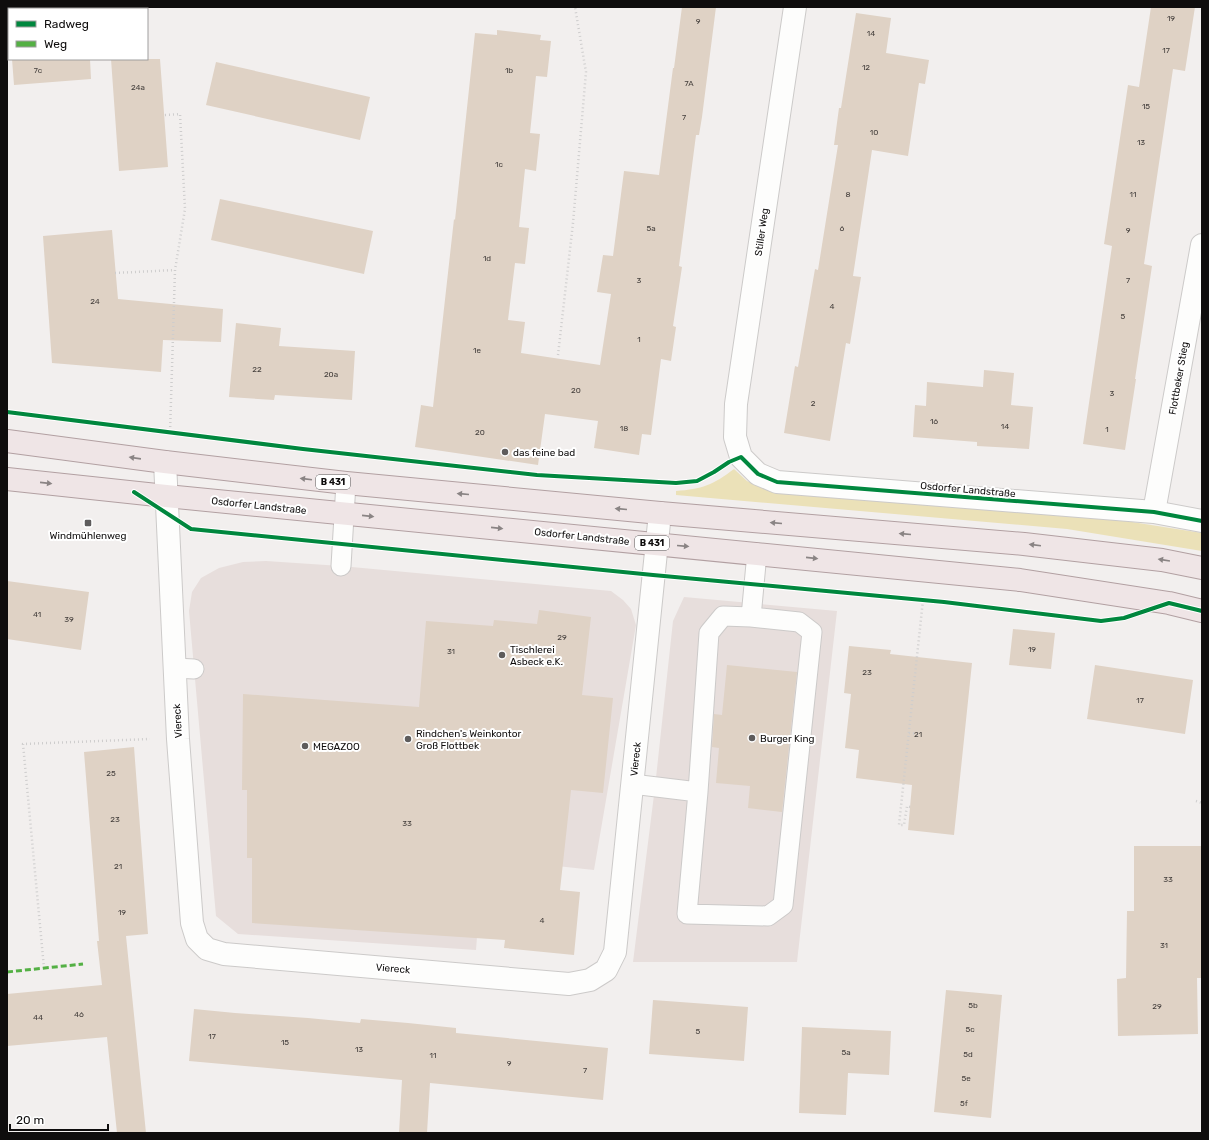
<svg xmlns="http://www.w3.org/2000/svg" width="1209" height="1140" viewBox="0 0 1209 1140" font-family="Rubik,sans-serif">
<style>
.built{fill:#e7dedc}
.green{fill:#ebe1b8}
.building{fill:#dfd2c5}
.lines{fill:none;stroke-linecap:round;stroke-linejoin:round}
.service-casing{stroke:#cccac9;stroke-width:21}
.minor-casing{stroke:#cccac9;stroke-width:24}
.primary-casing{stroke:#b2a0a2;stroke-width:24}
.path{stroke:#cecdcd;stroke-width:2.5;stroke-dasharray:1 3;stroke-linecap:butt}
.service{stroke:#fdfdfc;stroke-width:19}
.minor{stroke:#fdfdfc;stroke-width:22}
.primary{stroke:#efe5e6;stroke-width:22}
.quiet{stroke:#54b044;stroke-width:3;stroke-dasharray:6 3;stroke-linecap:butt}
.cycleway-casing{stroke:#fff;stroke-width:6}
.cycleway{stroke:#00873e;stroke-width:4}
.oneway{fill:#8a8484}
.poi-dot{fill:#5e5c5c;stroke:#fff;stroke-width:1.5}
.labels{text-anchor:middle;stroke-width:4;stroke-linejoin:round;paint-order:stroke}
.number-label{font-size:8px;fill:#433e3b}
.shield{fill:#fff;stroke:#575656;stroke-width:1}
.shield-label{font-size:9px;font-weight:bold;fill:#0f0d0d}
.street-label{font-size:10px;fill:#0f0d0d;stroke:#fff}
.poi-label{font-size:10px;fill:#0f0d0d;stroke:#fff;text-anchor:start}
</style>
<rect width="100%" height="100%" fill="#f2efee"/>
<path class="built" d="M266 561 341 566 611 591 623 600 631 609 636 625 594 870 483 858 476 950 238 934 216 916 189 611 192 592 201 578 219 568 243 562Z
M684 597 837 611 797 962H633L655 787 673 621Z"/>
<path class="green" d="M734 469 747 481 766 489 1113 519 1202 533V551L1067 529 676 495V491C702 489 713 485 734 469Z"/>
<path class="building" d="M682 7H716L702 117 699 135H696L679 266 682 267 673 326 676 327 671 361 661 359 651 435 642 434 639 455 594 448 598 421 545 414 538 465 415 447 421 405 433 407 454 219 455 220 475 33 497 35V30L541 35 540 40 551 41 547 77 536 76 530 133 540 134 536 171 525 169 519 227 529 228 525 264 515 263 508 320 525 322 521 353 600 365 611 294 597 292 603 255 613 256 624 171 659 175 673 68H674Z
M1151 7H1195L1185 71 1173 69 1144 264 1152 266 1135 379H1136L1125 450 1083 444 1112 246 1104 244 1128 85 1139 87Z
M856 13 891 18 886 53 929 60 925 84 919 83 908 156 872 150 853 276 861 277 850 344 846 343 830 441 784 433 795 366 798 367 815 269 818 270 838 145H834L839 108H841Z
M12 59H90L91 79 14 85Z
M111 59H160L168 167 119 171Z
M216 62 370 97 360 140 206 105Z
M220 199 373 231 364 274 211 240Z
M112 230 118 299 223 309 221 342 163 340 161 372 52 363 43 236Z
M236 323 281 328 279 346 355 351 352 400 275 395 274 400 229 397Z
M984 370 1014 373 1011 405 1033 407 1029 449 977 446V442L913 437 915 405 926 406 927 382 983 387Z
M7 581 89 592 81 650 7 639Z
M539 610 591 617 582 695 613 698 603 793 571 790 560 890 580 892 574 955 504 948 505 940 252 923V858H247V790H242L243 694 419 707 426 621 493 626 494 620 537 624Z
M1013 629 1055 633 1051 669 1009 665Z
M849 646 891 650 890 654 972 663 954 835 908 830 912 785 856 778 859 750 845 748 851 694 844 693Z
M727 665 797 672 782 812 748 808 750 786 716 783 719 748 712 747 714 714 722 715Z
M1095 665 1193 680 1185 734 1087 719Z
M134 747 148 934 126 936 146 1133H117L107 1037 7 1046V994L102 985 97 941H99L84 752Z
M1134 846H1202V978H1197L1198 1034 1118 1036 1117 979 1126 978 1127 911H1134Z
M946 990 1002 995 991 1118 934 1112Z
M653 1000 748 1007 744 1061 649 1054Z
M194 1009 235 1013 308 1018 360 1023 361 1019 408 1023 456 1028V1033L608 1048 603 1100 430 1083 427 1133H399L402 1080 189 1061Z
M802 1027 891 1031 889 1075 848 1073 846 1115 799 1113Z"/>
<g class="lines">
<g class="service-casing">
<path id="service" d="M341 566 346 483
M723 616 751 617 799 622 812 632 783 905 768 916 687 914 698 792 709 633Z
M751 617 757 553
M175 668 194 669
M632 784 698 792"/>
</g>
<g class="minor-casing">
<path id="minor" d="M795 7 736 404 735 437 741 457 758 474 777 482 1154 512 1202 521
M165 462 178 739 192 923 197 939 207 949 224 954 569 984 590 980 606 970 615 952 660 513
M1154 512 1202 245"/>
</g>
<g class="primary-casing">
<path id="primary" d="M7 441 165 462 346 483 660 513 1024 544 1162 560 1202 568
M7 479 166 496 1020 580 1169 603 1202 611"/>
</g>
<path class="path" d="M165 115 180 114 185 209 175 270 170 433
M115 273 175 270
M558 355 573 223 586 72 575 7
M909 733 918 734
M1196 801 1202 803
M910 807 907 806 904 825H899L923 600
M44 968 23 744 150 739"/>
<use href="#service" class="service"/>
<use href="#minor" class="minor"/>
<use href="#primary" class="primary"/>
<path class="quiet" d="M7 972 83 964"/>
<g class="cycleway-casing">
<path id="cycleway" d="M7 412 303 449 537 475 676 483 697 481 714 472 729 462 741 457 758 474 777 482 1154 512 1202 521
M134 492 191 529 653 575 944 602 1101 621 1124 618 1169 603 1202 611"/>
</g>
<use href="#cycleway" class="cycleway"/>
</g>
<defs><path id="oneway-solid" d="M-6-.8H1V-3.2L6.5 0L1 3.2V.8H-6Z"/></defs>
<g class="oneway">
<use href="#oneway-solid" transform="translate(135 458) rotate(-172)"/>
<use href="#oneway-solid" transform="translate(306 479) rotate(-173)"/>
<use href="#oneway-solid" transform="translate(46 483) rotate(6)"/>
<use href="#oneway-solid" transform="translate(463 494) rotate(-175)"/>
<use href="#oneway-solid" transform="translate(621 509) rotate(-175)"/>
<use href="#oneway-solid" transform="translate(368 516) rotate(6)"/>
<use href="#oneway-solid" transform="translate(776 523) rotate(-175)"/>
<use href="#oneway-solid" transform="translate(497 528) rotate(6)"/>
<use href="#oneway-solid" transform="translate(905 534) rotate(-175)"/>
<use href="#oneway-solid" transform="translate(1035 545) rotate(-173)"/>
<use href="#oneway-solid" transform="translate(683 546) rotate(5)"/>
<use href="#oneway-solid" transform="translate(812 558) rotate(6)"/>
<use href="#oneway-solid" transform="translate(1164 560) rotate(-171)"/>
</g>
<g class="poi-dot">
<circle cx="505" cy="452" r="4"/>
<rect x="84" y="519" width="8" height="8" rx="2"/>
<circle cx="502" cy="655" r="4"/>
<circle cx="752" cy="738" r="4"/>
<circle cx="408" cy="739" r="4"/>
<circle cx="305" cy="746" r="4"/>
</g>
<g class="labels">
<g class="number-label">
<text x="1171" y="21">19</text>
<text x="698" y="24">9</text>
<text x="871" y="36">14</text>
<text x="1166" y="53">17</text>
<text x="866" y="70">12</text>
<text x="38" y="73">7c</text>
<text x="509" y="73">1b</text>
<text x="689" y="86">7A</text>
<text x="138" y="90">24a</text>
<text x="1146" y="109">15</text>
<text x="684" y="120">7</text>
<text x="874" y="135">10</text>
<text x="1141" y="145">13</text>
<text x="499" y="167">1c</text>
<text x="848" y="197">8</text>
<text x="1133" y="197">11</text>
<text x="651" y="231">5a</text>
<text x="842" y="231">6</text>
<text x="1128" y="233">9</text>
<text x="487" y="261">1d</text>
<text x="639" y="283">3</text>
<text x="1128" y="283">7</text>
<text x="95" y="304">24</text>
<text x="832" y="309">4</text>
<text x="1123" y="319">5</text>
<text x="639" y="342">1</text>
<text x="477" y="353">1e</text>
<text x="257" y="372">22</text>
<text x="331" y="377">20a</text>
<text x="576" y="393">20</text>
<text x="1112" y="396">3</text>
<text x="813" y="406">2</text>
<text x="934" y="424">16</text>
<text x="1005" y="429">14</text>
<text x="624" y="431">18</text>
<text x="1107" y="432">1</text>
<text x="480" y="435">20</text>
<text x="37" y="617">41</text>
<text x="69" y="622">39</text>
<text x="562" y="640">29</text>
<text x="1032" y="652">19</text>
<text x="451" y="654">31</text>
<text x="867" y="675">23</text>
<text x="1140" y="703">17</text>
<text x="918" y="737">21</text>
<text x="111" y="776">25</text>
<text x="115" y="822">23</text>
<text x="407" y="826">33</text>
<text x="118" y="869">21</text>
<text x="1168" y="882">33</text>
<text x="122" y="915">19</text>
<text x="542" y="923">4</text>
<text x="1164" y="948">31</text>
<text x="973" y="1008">5b</text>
<text x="1157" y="1009">29</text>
<text x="79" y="1017">46</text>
<text x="38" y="1020">44</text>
<text x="970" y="1032">5c</text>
<text x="698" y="1034">5</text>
<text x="212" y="1039">17</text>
<text x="285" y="1045">15</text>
<text x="359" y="1052">13</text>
<text x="846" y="1055">5a</text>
<text x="968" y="1057">5d</text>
<text x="433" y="1058">11</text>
<text x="509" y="1066">9</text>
<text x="585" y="1073">7</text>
<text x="966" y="1081">5e</text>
<text x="964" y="1106">5f</text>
</g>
<g class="shield">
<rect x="316" y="475" width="34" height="14" rx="3"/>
<rect x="635" y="536" width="34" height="14" rx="3"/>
</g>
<g class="shield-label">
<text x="333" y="485">B 431</text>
<text x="652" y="546">B 431</text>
</g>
<g class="street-label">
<text transform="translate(761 232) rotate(-82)" y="4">Stiller Weg</text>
<text transform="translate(1178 378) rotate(-80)" y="4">Flottbeker Stieg</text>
<text transform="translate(968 489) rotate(5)" y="4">Osdorfer Landstraße</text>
<text transform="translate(259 505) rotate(6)" y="4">Osdorfer Landstraße</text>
<text transform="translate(582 536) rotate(6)" y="4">Osdorfer Landstraße</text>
<text transform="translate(177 721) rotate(-93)" y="4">Viereck</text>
<text transform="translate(635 759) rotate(-84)" y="4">Viereck</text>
<text transform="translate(393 968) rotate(5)" y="4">Viereck</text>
</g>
<g class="poi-label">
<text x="513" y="456">das feine bad</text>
<text x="88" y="539" text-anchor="middle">Windmühlenweg</text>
<text x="510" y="653">Tischlerei<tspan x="510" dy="12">Asbeck e.K.</tspan></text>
<text x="416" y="737">Rindchen's Weinkontor<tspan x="416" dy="12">Groß Flottbek</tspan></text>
<text x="760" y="742">Burger King</text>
<text x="313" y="750">MEGAZOO</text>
</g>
</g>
<rect width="1209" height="1140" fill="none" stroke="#0f0d0d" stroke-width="16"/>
<rect x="8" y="8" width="140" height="52" fill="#ffffff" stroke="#9f9e9e"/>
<rect x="16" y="21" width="20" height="6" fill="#00873e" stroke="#9f9e9e"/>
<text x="44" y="28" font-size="12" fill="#0f0d0d">Radweg</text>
<rect x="16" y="41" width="20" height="6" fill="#54b044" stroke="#9f9e9e"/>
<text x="44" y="48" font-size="12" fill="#0f0d0d">Weg</text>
<path d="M10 1124v6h98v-6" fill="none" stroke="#0f0d0d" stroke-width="2"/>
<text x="16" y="1124" font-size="12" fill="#0f0d0d" stroke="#ffffff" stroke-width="3" paint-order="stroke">20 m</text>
</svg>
